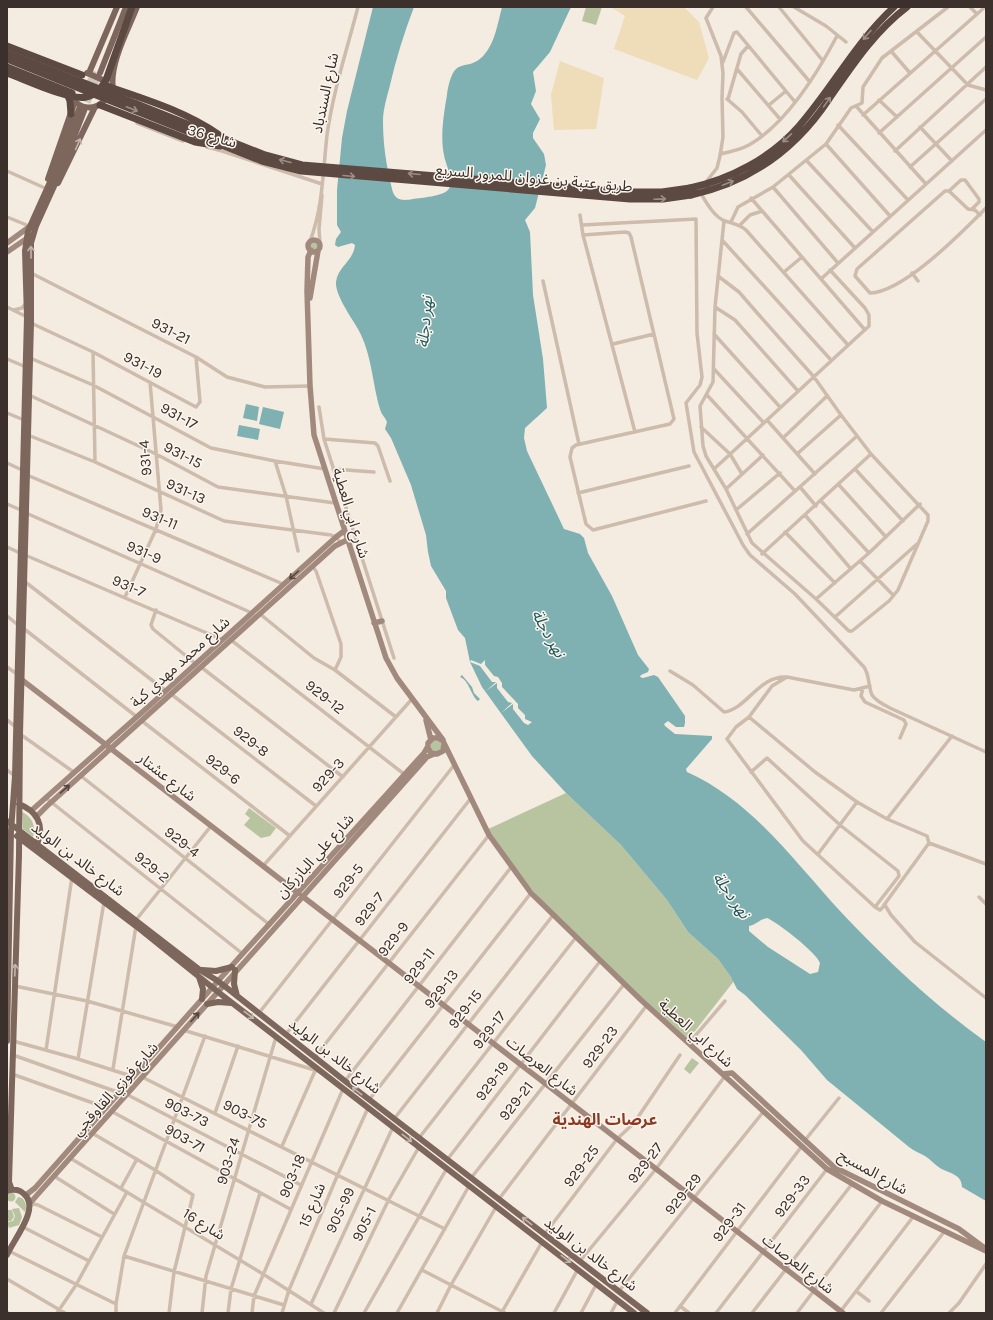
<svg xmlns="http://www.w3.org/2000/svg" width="993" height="1320" viewBox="0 0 993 1320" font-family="Karla,'Noto Sans Arabic',sans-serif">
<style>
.green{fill:#b8c4a0}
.sand{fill:#efdcb8}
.water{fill:#7fb0b2;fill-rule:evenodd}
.pier{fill:#f4ebe1}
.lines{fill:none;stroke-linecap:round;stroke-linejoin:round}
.primary-tunnel{stroke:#cfc6bd;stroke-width:6;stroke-dasharray:6 3;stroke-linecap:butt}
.street{stroke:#cdbbac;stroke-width:3.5}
.secondary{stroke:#a18a7d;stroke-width:5.5}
.primary{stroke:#7d675c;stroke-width:6}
.highway{stroke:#5c4a42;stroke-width:7}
.highway-bridge{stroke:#5c4a42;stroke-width:7}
.oneway{stroke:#9c8e87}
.oneway2{stroke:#c2b5ac}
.oneway3{stroke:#544640}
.labels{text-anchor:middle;stroke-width:3;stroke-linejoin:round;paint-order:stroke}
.street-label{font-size:15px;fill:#3b302b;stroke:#fbf5ee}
.water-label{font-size:16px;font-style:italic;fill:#1f5a5e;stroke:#fbf5ee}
.neighbourhood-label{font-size:16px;font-weight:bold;fill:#8c3b22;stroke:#fbf5ee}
</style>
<rect width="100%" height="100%" fill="#f4ebe1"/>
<path class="green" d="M586 7H602L596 25 582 21Z
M309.5 246a4.5 4.5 0 1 1 9 0a4.5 4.5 0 1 1-9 0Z
M430.5 746a5.5 5.5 0 1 1 11 0a5.5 5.5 0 1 1-11 0Z
M566 793 621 845 667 900 688 932 718 959 734 981 695 1031 685 1039 554 914 515 871 486 830Z
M249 808 276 828 270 836 261 838 244 825 250 818 245 814Z
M22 812C32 817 36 825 33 837L23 829Z
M692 1058 699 1063 690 1074 684 1069Z
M6.5 1197a4.5 4.5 0 1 1 9 0a4.5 4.5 0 1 1-9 0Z
M18 1197 22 1198C26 1202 27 1207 25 1212L15 1202Z
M19 1208 22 1217 19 1225 9 1228 7 1222 13 1221 15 1216 12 1209Z
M7 1210H12L14 1217 11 1221H7Z"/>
<path class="sand" d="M611 7H684L699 22 709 58 697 80 614 49 625 16Z
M560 61 604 78 596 129 554 130 551 95Z"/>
<path class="water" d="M373 7H414C404 33 396 59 390 85 387 97 383 109 383 121 383 139 385 158 389 175 393 193 392 203 413 199 421 198 443 196 448 190 455 182 445 163 444 155 440 136 444 113 447 95 454 51 466 75 484 55 495 43 498 22 502 7H571L550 52 533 72 536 91 531 104 540 119 533 133V138L544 154 546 165 535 208 525 220 530 232 533 295 543 359 547 408 525 428 524 438 527 451 564 529 580 534 584 538 588 553 612 596 638 655 649 669 648 672 641 675 640 677 643 678 654 675 658 677 685 716V723L684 727H676L668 721 664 724 665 726 675 734 712 736V739L686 769 687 772C752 801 793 860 840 911 885 959 933 1004 986 1042V1201L962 1187C962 1174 948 1173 940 1168 935 1165 930 1159 925 1156 920 1153 914 1151 909 1147L827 1080 801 1050 745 995 737 989 731 977 718 959 688 932 667 900 621 845 566 793 532 756 482 687 470 662 465 638 458 630 446 598V591L431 566 428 552 426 535 411 485 391 438 385 429 387 422C385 417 381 414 380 409 372 382 372 354 358 329 352 318 335 295 336 282 338 266 353 262 355 245L352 243 338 247 335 245 336 239 341 232 337 225V190L342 138 347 111ZM767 918C777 922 817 953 820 963L818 972 810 974 768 947 749 931V926C756 925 760 919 767 918Z
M246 404 259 407 257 421 243 418Z
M263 407 284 412 280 429 259 424Z
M239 425 260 429 258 440 237 436Z
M462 675 472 687 474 693 480 699 478 701C471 696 469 680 460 677Z"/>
<path class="pier" d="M471 660 481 664 485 660V665L494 676 498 677 502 683V687L504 689 518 704V708L525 715V719L532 722 528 725 524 723 513 709V704L501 713 512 703 508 702 497 688V683L486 691 496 682H492L480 666 470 662Z"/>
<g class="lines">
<path class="primary-tunnel" d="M79 109 94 71
M84 111 99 74"/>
<path class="street" d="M746 7 810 82
M779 7 823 61
M794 7 826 26 846 42
M970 7 977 14
M917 32 968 85 986 90
M891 51 910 73
M723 62 734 33 737 32 795 102
M737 69 780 119
M727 99 742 112 762 136
M728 99 741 54 748 46
M879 100 897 117
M769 105 786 91
M856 106 926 184
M863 115 985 7
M137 123 183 141
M838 125 908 200
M920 127 952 161
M879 133 986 37
M826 144 890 216
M207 147 222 151 322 184
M895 151 986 67
M720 154C730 152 740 150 749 145 786 124 818 72 837 36
M807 161 873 232
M910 167 986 99
M7 171 47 189
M789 175 855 248
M706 182 717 168 720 156 723 137 722 98 723 73 721 56 706 18 713 7
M773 187 826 144 851 108 862 103 863 87 882 58 948 7
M949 191 961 180H965L979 199V202L972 209
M700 192C706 202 714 217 725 221 734 224 739 224 746 230L848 345
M751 198 865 330
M580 215 583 235 635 432
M980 215 975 210 968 209 949 191H945L857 269 855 276 870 293C904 292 962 232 986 208
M7 217 29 226
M731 222 738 207 773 187 838 263
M582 225 696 219 697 333 702 377 700 385 686 403 694 452 743 545 750 555 795 594 864 667C870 676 868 686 872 695 876 701 884 705 890 708L986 752
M740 225 750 215 762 211
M583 235 625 232 629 233 631 237 674 419 670 424 576 445 572 448 570 457 586 524 593 530 706 501
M310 241C323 208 323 170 327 135 333 92 347 49 358 7
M723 241 831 360
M320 243 319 229 322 195
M784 272 802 257
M31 273 196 357 227 377 265 387 310 386
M912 273 918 281
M718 276 739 292 759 315 814 377 841 415 871 454 928 515V521L898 590 889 601 852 631H849L816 599 752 543 726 489 706 456 703 446 700 406 713 382 715 307 724 221
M821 279 986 130
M543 281 579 444
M7 307 27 317
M715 307 735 320 798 391
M14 310 22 308 26 303
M31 323 93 352 196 407 200 402 196 357
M714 334 780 407
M613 344 654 334
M93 352 95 462
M30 358 93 385 211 448 275 461 325 469
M7 359 26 367
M714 369 764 423
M29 395 156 454 218 487 335 503
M707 395 795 491
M319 407 324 439 394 658
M7 413 24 420
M767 420 815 474
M701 427 730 454 742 474
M28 435 95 462 224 521 331 535 336 537 340 542
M783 438 827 396
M324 439 375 443 378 446 390 481
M797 454 841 415
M275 461 286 496 298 551
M7 463 22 470
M333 469 374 472
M714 469 869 326V315L865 308 830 270
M855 469 903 521
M27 475 283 584
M839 485 886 537
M800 487 816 506
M726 489 763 455
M578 493 689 466
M821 501 869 553
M7 504 21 510
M736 510 780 473
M26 513 252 613
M805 515 851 569
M785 532 835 583
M747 534 857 436
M7 547 20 553
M762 554 871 454
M25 555 223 640
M860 561 893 595
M312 566 316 571 341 644V657L335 670
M24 581 166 691
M125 597 156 529 161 510 150 382
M816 599 869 553 920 504
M156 610 151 625 153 629 196 664
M260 614 314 658 335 670 396 717
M7 616 18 625
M835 617 917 544
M23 628 137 717
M231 640 404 774
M7 667 17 674
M201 667 343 777
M670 671 693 685 724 712C747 709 759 675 787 677
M863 688 861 696 865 702 904 720 906 724 900 738
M171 694 316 806
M749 717 772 686 787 677 854 690 870 686
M7 720 16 727
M142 721 290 836
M20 734 75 773
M7 770 15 776
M751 772 767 758 840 825 898 871 899 876 875 907
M81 776 270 925
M46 798 243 954
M857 802 815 772 749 717 736 727 727 739 803 841 875 907 880 910 885 905 891 915 915 942 986 998
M887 819 952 736
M929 843 986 864
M818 854 857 802 887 819 927 836 929 843 884 905
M263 866 412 699
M979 897 986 904
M136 920 211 826
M15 986 87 1001 178 1027
M259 1013 455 764
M183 1030 318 1071
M286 1034 471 798
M13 1041 78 1059 134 1077
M689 1043 725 1001
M46 1050 72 877
M13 1055 120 1093
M315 1057 489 835
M78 1059 104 902
M113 1069 136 926
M12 1074 107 1108
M142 1077 445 1229
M345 1081 512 866
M126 1094 301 1185
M369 1100 531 893
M111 1111 290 1209
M215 1113 238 1046
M394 1119 554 914
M92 1133 155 1170 193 1195 174 1272 169 1313
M419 1138 577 936
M806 1139 839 1098
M282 1146 315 1071
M70 1158 263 1274 324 1313
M447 1160 601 960
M54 1176 114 1214
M471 1178 625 983
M121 1188 137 1159
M499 1199 647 1005
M30 1206 34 1204 38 1205 102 1237
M23 1227 89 1261
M544 1235 617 1139 634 1123 680 1055
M9 1251 116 1304
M124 1256 284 1305
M580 1261 656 1169 725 1076
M422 1270 505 1313
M7 1279 65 1313
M619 1291 764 1111
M856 1291 869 1301
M311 1304 393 1127
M680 1306 689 1313
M7 1312 8 1313
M502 1312 542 1242
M840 1312 913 1217
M57 1313 76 1285 127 1192
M116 1313V1304L124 1256 205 1036
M202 1313 206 1276 276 1037
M228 1313 231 1289 260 1193
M252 1313 254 1296 343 1089
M282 1313 289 1290 338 1174 368 1108
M334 1313 389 1199 419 1147
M364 1313 447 1168
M397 1313 469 1186
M437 1313 451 1285 496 1207
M554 1313 578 1269
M581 1313 597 1283
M611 1313 618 1300
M675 1313 802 1146
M716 1313 827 1169
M752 1313 852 1184
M797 1313 882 1201
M881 1313 944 1232
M949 1313 959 1303 986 1264"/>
<path class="secondary" d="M308 246a6 6 0 1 1 12 0a6 6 0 1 1-12 0Z
M7 243 29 227
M311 250 308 257 307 291 310 386 314 435 386 658 397 678 443 740
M7 252 26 239
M310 298 318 251
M374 623 382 621
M22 680 298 893
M426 720 431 740
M444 744 443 751 437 754 431 753 428 748V743L433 738H438L443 741 489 835 531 893 641 1000 827 1169 882 1201 986 1251
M32 810 148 707 336 537 344 531
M37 816 47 806 335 546 347 540
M302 896 843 1313
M723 1074 732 1073 834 1167 959 1229 986 1249
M26 1195 35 1188 218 981 424 753 428 746
M30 1203 427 757 434 754"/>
<path class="primary" d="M87 73 103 80
M89 73 117 7
M100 73 126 7
M113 89C109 64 128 30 137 7
M74 100C81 109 94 110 103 102
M48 179 75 101
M58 183 95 107
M19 804C37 811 45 825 37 844
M7 821 200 970 218 981 345 1081 647 1313
M17 836 136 926 218 992 634 1313
M202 970 216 971 232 967
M235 970 234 984 237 996
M199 977 203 989 202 999
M207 1004 218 1002 231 1003
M7 1041 11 831 15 776 27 317 25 251 28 231 55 171 79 109
M12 1190 9 1182 19 855 20 734 31 323V243L36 226 60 173 84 111
M7 1191C13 1189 19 1189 24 1194 41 1208 13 1240 7 1255"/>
<path class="highway" d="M7 46 82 75
M7 67 72 93
M106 80 132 7
M107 86C144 99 185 111 218 134
M66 91 70 101 71 114
M100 105 195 142 220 146
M690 188C731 179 771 158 799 126 833 87 855 43 894 7
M691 195C750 182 796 149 829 99 852 66 874 32 907 7"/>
<path class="highway-bridge" d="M7 53 97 88
M7 59 91 93
M7 73C24 79 70 101 86 97 96 95 101 88 106 80
M102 90 265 155 302 165 631 192H662L690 188
M96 95 262 161 301 171 630 199H663L691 195"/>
</g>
<defs><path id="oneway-shaft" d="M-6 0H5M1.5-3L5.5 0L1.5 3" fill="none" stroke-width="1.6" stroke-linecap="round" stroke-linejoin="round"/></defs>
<g class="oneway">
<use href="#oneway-shaft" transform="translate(867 35) rotate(131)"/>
<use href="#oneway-shaft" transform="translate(827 102) rotate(-55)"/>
<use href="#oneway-shaft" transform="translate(132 109) rotate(21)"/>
<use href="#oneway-shaft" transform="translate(787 138) rotate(137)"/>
<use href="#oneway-shaft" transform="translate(285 161) rotate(-166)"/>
<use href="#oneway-shaft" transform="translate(414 174) rotate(-175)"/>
<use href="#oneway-shaft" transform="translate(349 176) rotate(5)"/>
<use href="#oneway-shaft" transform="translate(728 183) rotate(-21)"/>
<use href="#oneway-shaft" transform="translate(660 199) rotate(-2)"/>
</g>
<g class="oneway2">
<use href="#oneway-shaft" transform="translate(78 144) rotate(-66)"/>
<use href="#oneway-shaft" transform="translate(31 252) rotate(-91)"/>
<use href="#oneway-shaft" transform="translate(15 970) rotate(-88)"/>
<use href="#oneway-shaft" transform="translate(249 1015) rotate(37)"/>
<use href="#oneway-shaft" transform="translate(357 1091) rotate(-142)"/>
<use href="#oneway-shaft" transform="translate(407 1138) rotate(38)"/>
<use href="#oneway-shaft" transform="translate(527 1221) rotate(-142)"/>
<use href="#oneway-shaft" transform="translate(566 1259) rotate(37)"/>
</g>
<g class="oneway3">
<use href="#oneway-shaft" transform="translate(294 575) rotate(138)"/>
<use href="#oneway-shaft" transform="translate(65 789) rotate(-41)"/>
<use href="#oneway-shaft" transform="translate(195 1017) rotate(-48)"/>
</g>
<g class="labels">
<g class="street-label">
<text transform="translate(325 93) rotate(-78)" y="5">شارع السندباد</text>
<text transform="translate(212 136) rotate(16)" y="5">شارع 36</text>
<text transform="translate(534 178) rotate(5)" y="5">طريق عتبة بن غزوان للمرور السريع</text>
<text transform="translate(171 331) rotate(27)" y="5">931-21</text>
<text transform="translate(143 365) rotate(28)" y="5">931-19</text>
<text transform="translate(179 416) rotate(29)" y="5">931-17</text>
<text transform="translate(183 455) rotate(27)" y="5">931-15</text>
<text transform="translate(145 458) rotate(-95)" y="5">931-4</text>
<text transform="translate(186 491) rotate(24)" y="5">931-13</text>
<text transform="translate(351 513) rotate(73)" y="5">شارع ابي العطية</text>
<text transform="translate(160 518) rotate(23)" y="5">931-11</text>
<text transform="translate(144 552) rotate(24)" y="5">931-9</text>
<text transform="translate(129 586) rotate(23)" y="5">931-7</text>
<text transform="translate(180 662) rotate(-42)" y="5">شارع محمد مهدي كبة</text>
<text transform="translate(325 697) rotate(38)" y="5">929-12</text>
<text transform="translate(251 741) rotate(38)" y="5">929-8</text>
<text transform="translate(223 769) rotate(38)" y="5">929-6</text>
<text transform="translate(328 775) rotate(-48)" y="5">929-3</text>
<text transform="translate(167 777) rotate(38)" y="5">شارع عشتار</text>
<text transform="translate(182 842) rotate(38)" y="5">929-4</text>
<text transform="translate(315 856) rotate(-48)" y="5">شارع علي البازركان</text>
<text transform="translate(78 859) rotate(37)" y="5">شارع خالد بن الوليد</text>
<text transform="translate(152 867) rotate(39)" y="5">929-2</text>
<text transform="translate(348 881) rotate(-52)" y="5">929-5</text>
<text transform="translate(369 909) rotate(-52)" y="5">929-7</text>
<text transform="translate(393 939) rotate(-52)" y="5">929-9</text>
<text transform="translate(419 966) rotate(-52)" y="5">929-11</text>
<text transform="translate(441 989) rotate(-52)" y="5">929-13</text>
<text transform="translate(465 1009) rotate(-52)" y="5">929-15</text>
<text transform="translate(489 1030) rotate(-52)" y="5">929-17</text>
<text transform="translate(696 1033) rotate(42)" y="5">شارع ابي العطية</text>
<text transform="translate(600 1047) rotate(-53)" y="5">929-23</text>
<text transform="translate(335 1056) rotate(38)" y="5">شارع خالد بن الوليد</text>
<text transform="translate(542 1066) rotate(38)" y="5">شارع العرصات</text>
<text transform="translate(492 1081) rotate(-53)" y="5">929-19</text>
<text transform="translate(115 1089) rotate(-48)" y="5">شارع فوزي القاوقجي</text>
<text transform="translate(516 1101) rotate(-52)" y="5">929-21</text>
<text transform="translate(187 1112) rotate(27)" y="5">903-73</text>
<text transform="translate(245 1114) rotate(27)" y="5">903-75</text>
<text transform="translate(185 1138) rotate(29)" y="5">903-71</text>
<text transform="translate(228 1161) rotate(-73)" y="5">903-24</text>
<text transform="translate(645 1163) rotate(-52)" y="5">929-27</text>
<text transform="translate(581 1166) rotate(-53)" y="5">929-25</text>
<text transform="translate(873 1172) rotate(29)" y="5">شارع المسبح</text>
<text transform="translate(292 1176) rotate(-67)" y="5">903-18</text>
<text transform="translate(683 1194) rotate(-51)" y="5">929-29</text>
<text transform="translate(792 1196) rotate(-53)" y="5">929-33</text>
<text transform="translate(312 1205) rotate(-67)" y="5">شارع 15</text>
<text transform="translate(340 1210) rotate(-65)" y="5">905-99</text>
<text transform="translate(729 1222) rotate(-53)" y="5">929-31</text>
<text transform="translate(204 1224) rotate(32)" y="5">شارع 16</text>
<text transform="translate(364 1224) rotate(-64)" y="5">905-1</text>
<text transform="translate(591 1254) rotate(37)" y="5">شارع خالد بن الوليد</text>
<text transform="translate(798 1264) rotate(38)" y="5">شارع العرصات</text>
</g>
<g class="water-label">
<text transform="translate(424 322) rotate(-85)" y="6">نهر دجلة</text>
<text transform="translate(549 633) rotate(61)" y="6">نهر دجلة</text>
<text transform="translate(732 895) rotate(55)" y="6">نهر دجلة</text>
</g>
<g class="neighbourhood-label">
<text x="605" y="1125">عرصات الهندية</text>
</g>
</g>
<rect width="993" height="1320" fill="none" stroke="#3b302b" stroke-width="16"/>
</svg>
